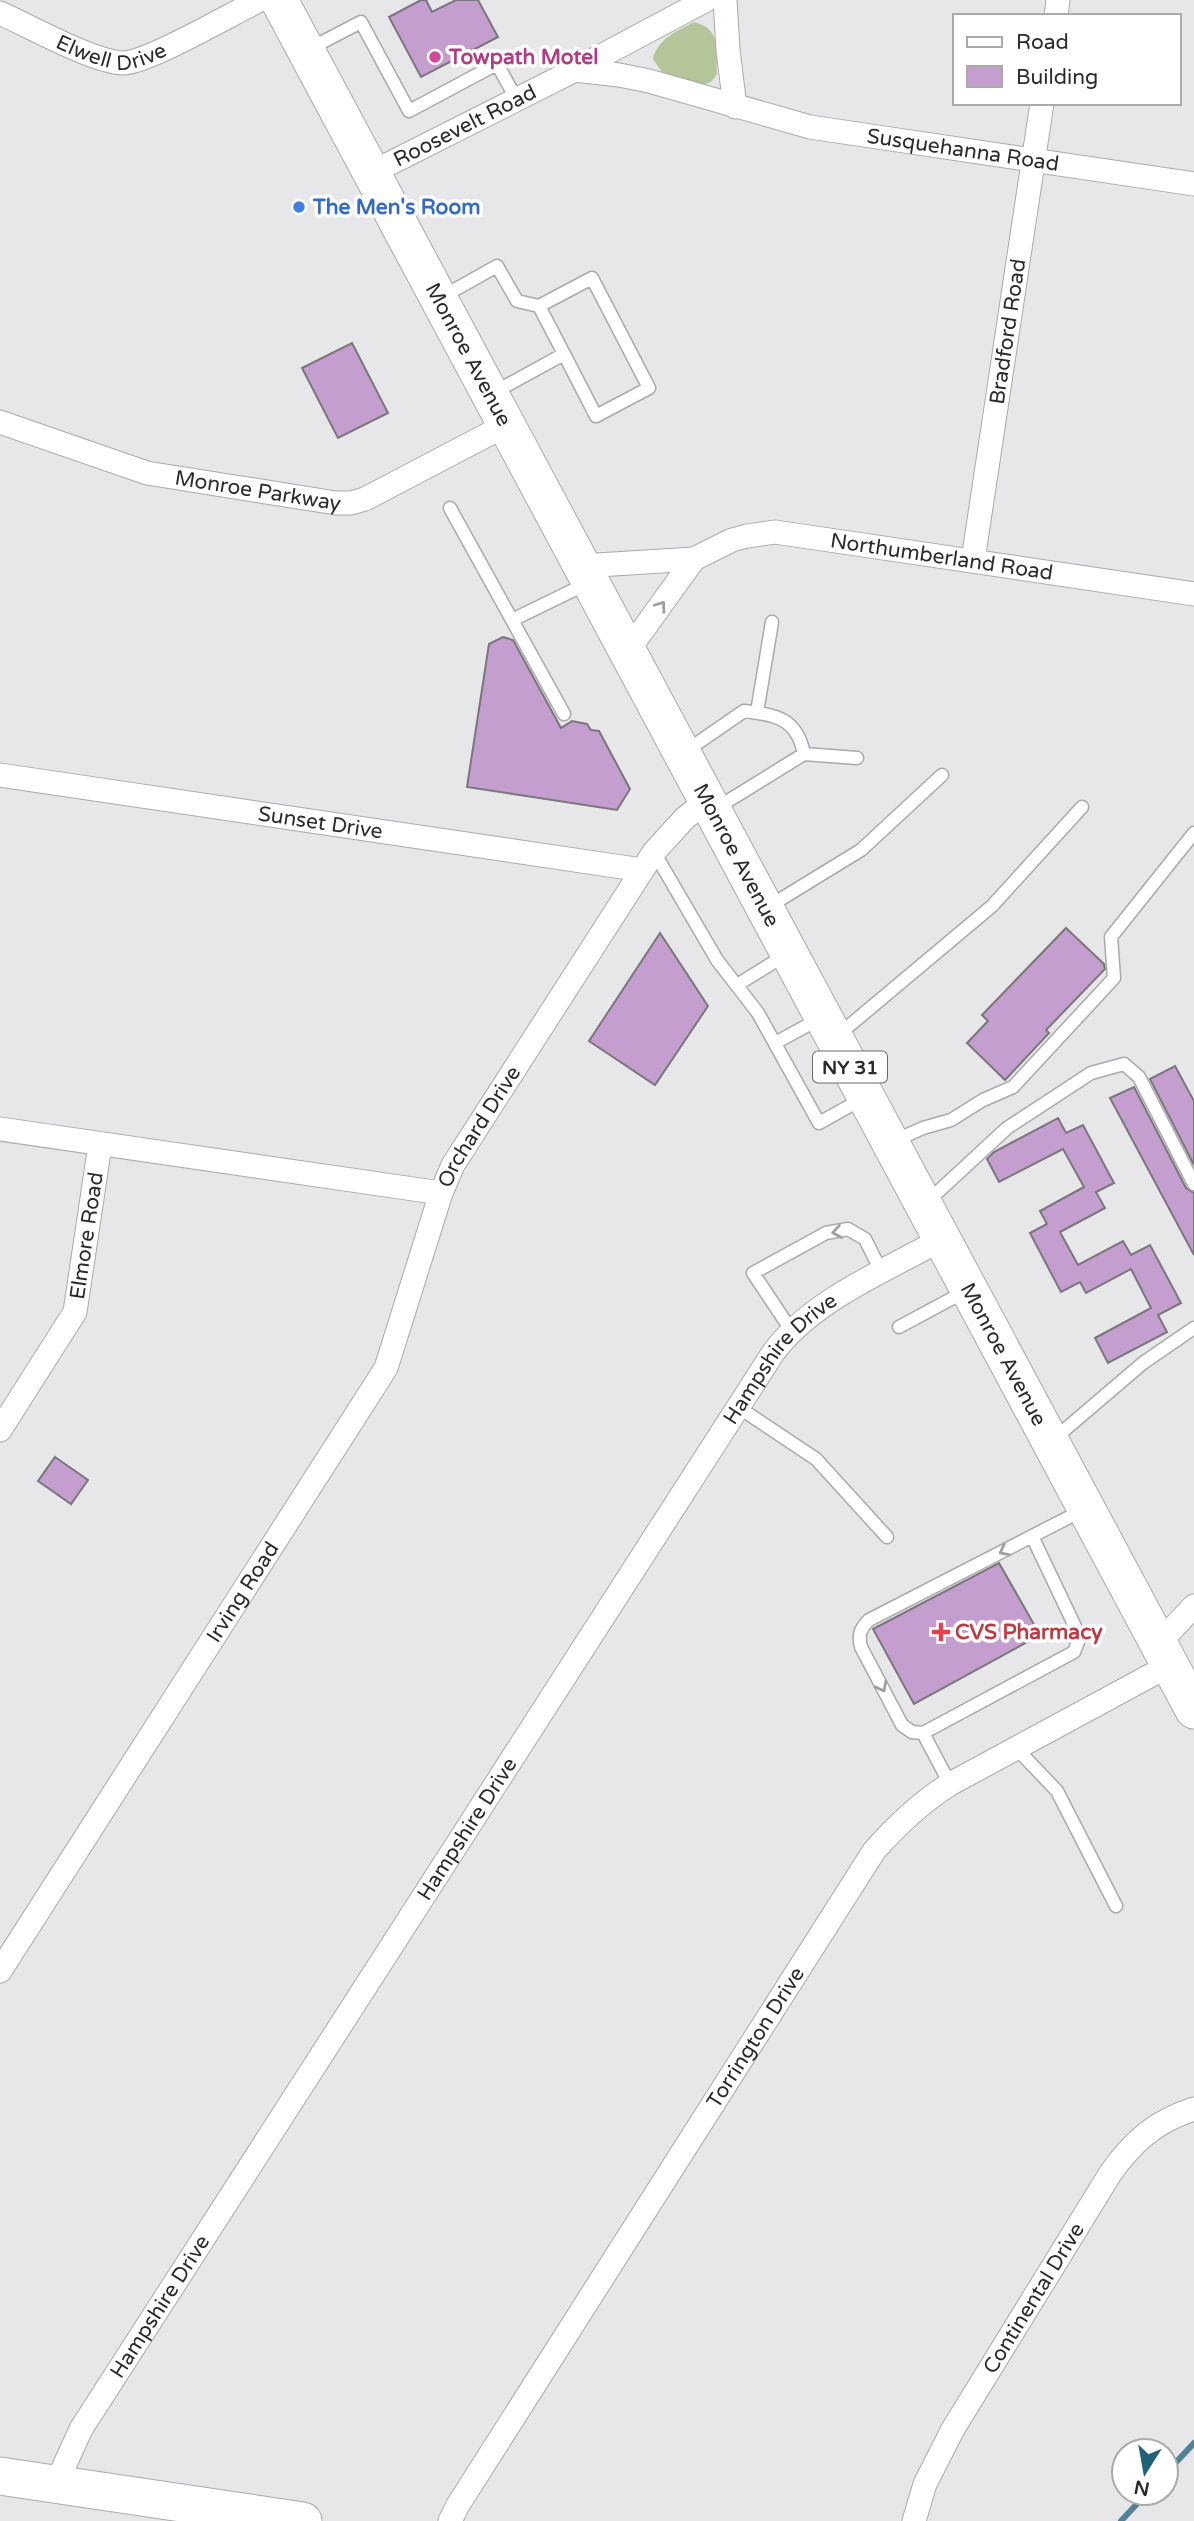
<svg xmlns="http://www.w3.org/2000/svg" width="1194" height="2521" viewBox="0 0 1194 2521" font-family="'Varela Round',sans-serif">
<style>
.green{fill:#b4c59a}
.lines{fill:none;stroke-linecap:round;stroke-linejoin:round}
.stream{stroke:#518296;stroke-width:6}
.building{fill:#c49ecf;stroke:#797779;stroke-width:2}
.service-casing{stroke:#aaaaac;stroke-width:15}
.minor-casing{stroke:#aaaaac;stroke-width:25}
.primary-casing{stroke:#aaaaac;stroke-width:39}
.service{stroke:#fff;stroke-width:12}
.minor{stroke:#fff;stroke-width:23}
.primary{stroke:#fff;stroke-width:37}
.oneway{stroke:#9f9fa0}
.hotel-dot{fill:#d1479c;stroke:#fff;stroke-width:2.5}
.shop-dot{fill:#3f7fe0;stroke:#fff;stroke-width:2.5}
.health-dot{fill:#e0444e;stroke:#fff;stroke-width:2.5}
.labels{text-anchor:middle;stroke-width:7;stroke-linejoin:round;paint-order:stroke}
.shield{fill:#fff;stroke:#6a6a6b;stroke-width:2}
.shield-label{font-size:19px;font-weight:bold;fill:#2a2a2b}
.street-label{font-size:21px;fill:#2a2a2b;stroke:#fff}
.hotel-label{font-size:21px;font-weight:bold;fill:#b23c85;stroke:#fff;text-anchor:start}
.shop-label{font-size:21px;font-weight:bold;fill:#366cbe;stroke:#fff;text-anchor:start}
.health-label{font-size:21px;font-weight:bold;fill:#be3a42;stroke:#fff;text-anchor:start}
</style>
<rect width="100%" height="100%" fill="#e7e7e9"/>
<path class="green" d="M694 22C722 29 716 50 717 74L711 82 699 86 664 75 653 59C658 38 676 32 694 22Z"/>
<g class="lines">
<path class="stream" d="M1166 2473 1194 2443
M1121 2521 1147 2493"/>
</g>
<path class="building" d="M421 0H426L432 12 456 0H478L498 37 421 77 389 17Z
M352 343 388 413 338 438 302 368Z
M503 637 513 640 561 728 572 721 587 724 591 730 599 731 630 789 617 810 467 787 489 644Z
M1066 928 1104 964 1105 969 1046 1030 1049 1033 1005 1080 967 1043 988 1021 982 1015Z
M660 933 708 1006 655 1085 589 1041Z
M1175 1066 1194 1101V1165L1150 1079Z
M1134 1087 1186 1188 1194 1193V1255L1110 1098Z
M1058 1118 1066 1133 1083 1125 1114 1183 1096 1192 1105 1208 1060 1232 1078 1265 1123 1241 1131 1255 1150 1245 1181 1303 1158 1315 1167 1332 1108 1363 1095 1338 1151 1308 1131 1269 1086 1293 1080 1282 1061 1292 1030 1233 1047 1224 1040 1211 1084 1187 1063 1149 999 1182 987 1159 994 1152Z
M55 1457 88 1480 71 1504 38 1481Z
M999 1563 1040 1635 914 1704 873 1629Z"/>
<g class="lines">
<g class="service-casing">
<path id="service" d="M309 49 361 22 409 111 497 64 517 100
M442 297 497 266 517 301 539 306
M493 393 564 354 596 416 649 388 592 278 539 306 564 354
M450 508 512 620 586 584
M512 620 564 714
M757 712 772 622
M686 751 744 711C776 715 797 718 804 754
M715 809 804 754 857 758
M654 852 717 960 758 1013 819 1123 862 1099
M768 907 861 850 942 775
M737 985 787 954
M837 1036 992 906 1082 807
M775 1043 821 1018
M894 1141 923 1128 951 1120 983 1100 1013 1087 1114 978 1111 937 1194 833
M926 1203 1007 1128 1091 1073 1124 1064 1139 1077 1194 1184
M899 1327 966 1291
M791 1330 753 1273 826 1233 848 1229 865 1239 882 1273
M738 1407 816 1459 887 1537
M1054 1439 1143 1363 1194 1328
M1032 1536 1080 1637 1074 1652 923 1733 912 1732 902 1725 861 1647C858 1635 860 1629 869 1620L1083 1510
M923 1733 950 1784
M1016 1748 1057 1791 1116 1906"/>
</g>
<g class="minor-casing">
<g id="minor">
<path d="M725 0 728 50 735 107"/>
<path id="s1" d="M0 13C29 26 95 63 124 63 149 62 233 13 260 0"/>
<path d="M1056 16 1058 0"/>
<path id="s2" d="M575 70 619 75 649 81 810 127 1194 184"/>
<path id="s3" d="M371 173 575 70 706 0"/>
<path id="s4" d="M0 422 147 473 336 503H351L365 499 506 425"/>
<path id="s5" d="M973 560 1042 103"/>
<path id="s6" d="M581 566 694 559 732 540 747 536 775 532 1194 594"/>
<path d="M627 652 694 559"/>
<path id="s7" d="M0 775 642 870"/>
<path d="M0 1129 441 1193"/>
<path id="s8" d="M0 1430 75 1312 100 1145"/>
<path d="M1159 1643 1194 1606"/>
<path id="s9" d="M0 1971 386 1368 441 1193 453 1165 654 852 685 818 707 801"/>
<path id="s10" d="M56 2484 81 2429 773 1353C812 1300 885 1271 942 1239"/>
<path id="s11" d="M450 2521 458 2505 874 1851C897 1825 920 1803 950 1784L1170 1665"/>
<path id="s12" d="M914 2521 925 2484 953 2429 1110 2174C1132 2142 1156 2121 1194 2109"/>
</g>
</g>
<g class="primary-casing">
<g id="primary">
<path id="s13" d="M279 0 1194 1710"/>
<path d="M0 2476 303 2521"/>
</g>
</g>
<use href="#service" class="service"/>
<use href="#minor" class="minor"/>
<use href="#primary" class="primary"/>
</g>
<defs><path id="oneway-chevron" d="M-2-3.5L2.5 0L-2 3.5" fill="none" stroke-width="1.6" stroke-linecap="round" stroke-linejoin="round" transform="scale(1.75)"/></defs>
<g class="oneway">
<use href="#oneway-chevron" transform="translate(661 606) rotate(-54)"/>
<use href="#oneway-chevron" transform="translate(837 1232) rotate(171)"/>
<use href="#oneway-chevron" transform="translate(1004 1551) rotate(153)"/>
<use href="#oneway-chevron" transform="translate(882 1687) rotate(63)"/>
</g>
<circle class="hotel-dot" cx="435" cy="57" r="7"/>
<circle class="shop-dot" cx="299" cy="207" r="7"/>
<path class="health-dot" d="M937.5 1621.5h7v7h7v7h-7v7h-7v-7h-7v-7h7z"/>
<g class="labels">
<rect class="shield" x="813" y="1051.5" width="74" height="31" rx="5"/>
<g class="shield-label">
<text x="850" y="1074">NY 31</text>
</g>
<g class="street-label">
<text dy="7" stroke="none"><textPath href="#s1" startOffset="121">Elwell Drive</textPath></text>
<text dy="7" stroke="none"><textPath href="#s3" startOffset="105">Roosevelt Road</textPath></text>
<text dy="7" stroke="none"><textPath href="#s2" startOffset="397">Susquehanna Road</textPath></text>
<text dy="7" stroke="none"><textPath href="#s5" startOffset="231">Bradford Road</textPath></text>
<text dy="7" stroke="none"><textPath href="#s13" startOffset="402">Monroe Avenue</textPath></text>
<text dy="7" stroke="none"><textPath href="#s4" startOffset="268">Monroe Parkway</textPath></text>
<text dy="7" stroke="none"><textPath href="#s6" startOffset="368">Northumberland Road</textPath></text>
<text dy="7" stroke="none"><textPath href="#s7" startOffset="324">Sunset Drive</textPath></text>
<text dy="7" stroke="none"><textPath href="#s13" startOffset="970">Monroe Avenue</textPath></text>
<text dy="7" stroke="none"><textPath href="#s9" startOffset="976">Orchard Drive</textPath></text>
<text dy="7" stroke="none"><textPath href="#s8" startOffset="217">Elmore Road</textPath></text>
<text dy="7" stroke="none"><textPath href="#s13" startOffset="1536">Monroe Avenue</textPath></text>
<text dy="7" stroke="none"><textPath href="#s10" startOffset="1340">Hampshire Drive</textPath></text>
<text dy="7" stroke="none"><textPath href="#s9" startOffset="450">Irving Road</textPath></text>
<text dy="7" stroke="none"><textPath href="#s10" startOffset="774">Hampshire Drive</textPath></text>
<text dy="7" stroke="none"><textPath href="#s11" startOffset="572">Torrington Drive</textPath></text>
<text dy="7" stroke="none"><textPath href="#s12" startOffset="254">Continental Drive</textPath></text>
<text dy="7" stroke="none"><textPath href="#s10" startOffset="206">Hampshire Drive</textPath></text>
</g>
<g class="hotel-label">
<text x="449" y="64">Towpath Motel</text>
</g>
<g class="shop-label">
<text x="313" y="214">The Men's Room</text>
</g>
<g class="health-label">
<text x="955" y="1639">CVS Pharmacy</text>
</g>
</g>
<rect x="953" y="14" width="228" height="91" fill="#ffffff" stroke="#aaaaaa" stroke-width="2"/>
<rect x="967" y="37" width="35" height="10" fill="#ffffff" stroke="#aaaaaa" stroke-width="2"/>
<text x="1016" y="49" font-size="21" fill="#2a2a2b">Road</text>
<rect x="967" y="66" width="35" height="21" fill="#c49ecf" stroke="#aaaaaa" stroke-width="2"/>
<text x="1016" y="84" font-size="21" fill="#2a2a2b">Building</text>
<g transform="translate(1145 2472) rotate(191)"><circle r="33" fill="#ffffff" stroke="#aaaaaa" stroke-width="2"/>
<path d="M0-5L12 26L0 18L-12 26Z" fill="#246078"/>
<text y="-10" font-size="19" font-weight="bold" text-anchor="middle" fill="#2a2a2b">N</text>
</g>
</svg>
